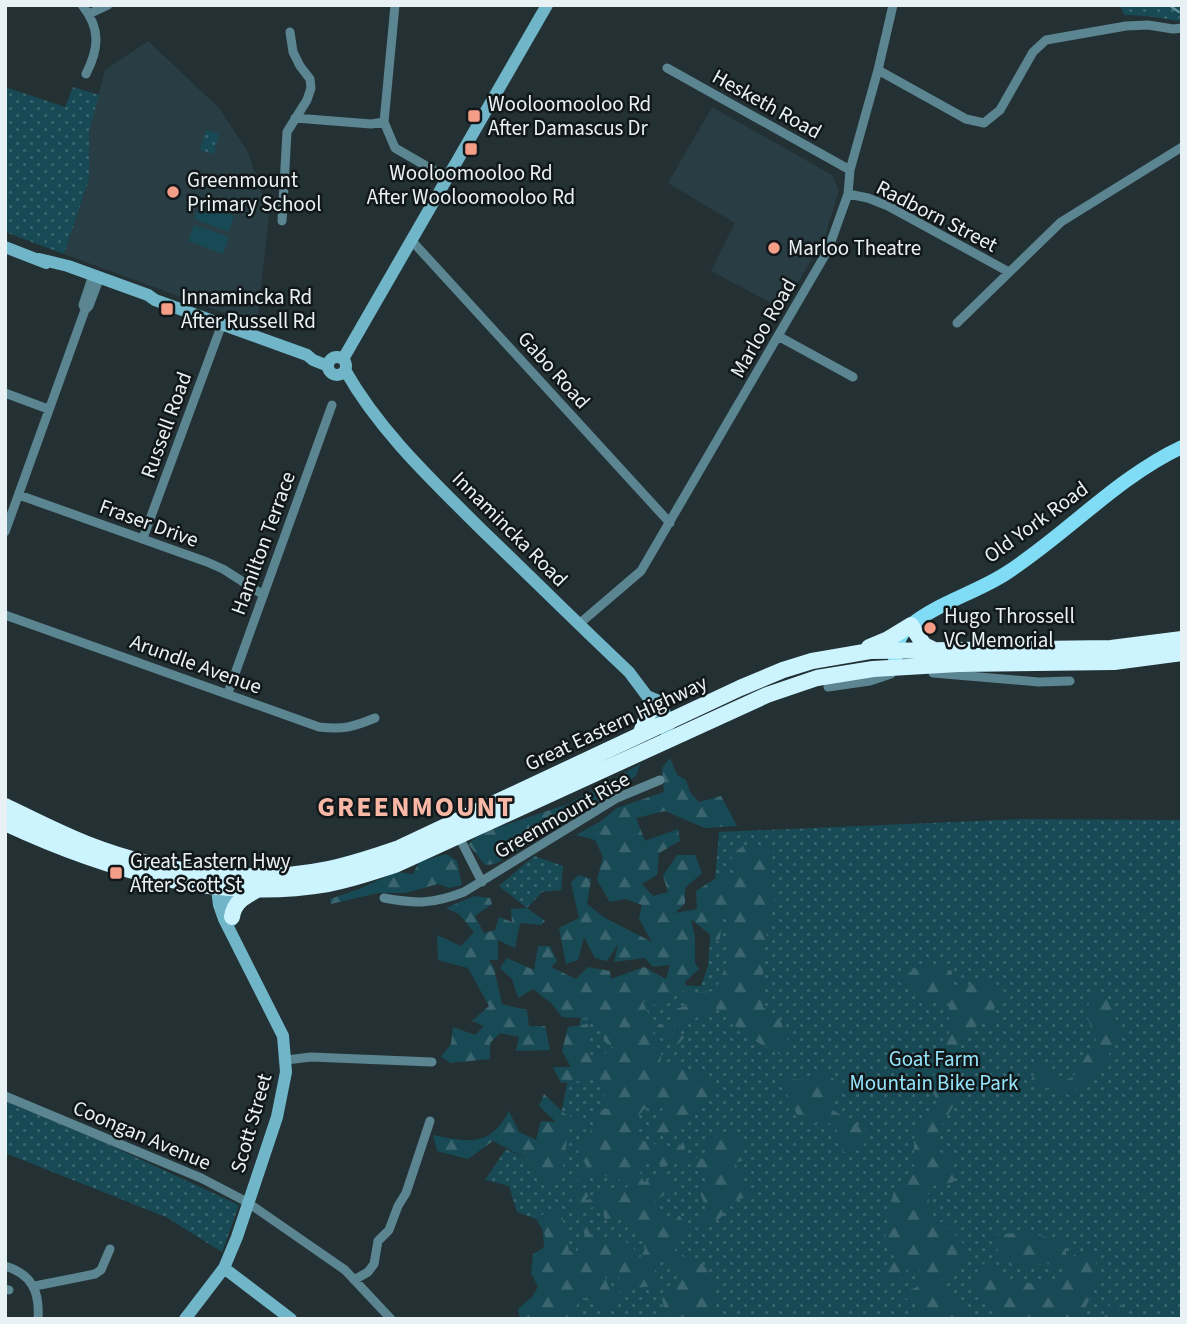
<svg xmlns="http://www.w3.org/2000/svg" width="1187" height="1324" viewBox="0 0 1187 1324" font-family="'Source Sans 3',sans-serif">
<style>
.built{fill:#283e44}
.green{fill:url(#green-dots)}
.forest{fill:url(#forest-firs)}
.pitch{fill:#184a55}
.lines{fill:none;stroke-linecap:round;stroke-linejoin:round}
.stream{stroke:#618e99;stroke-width:2.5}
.street{stroke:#5b8590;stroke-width:9}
.secondary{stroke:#70b6c8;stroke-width:12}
.primary{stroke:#80dcf4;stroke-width:14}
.highway{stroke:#cbf4ff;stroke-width:16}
.poi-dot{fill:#f49e87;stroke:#12181a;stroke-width:2.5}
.labels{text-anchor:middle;stroke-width:5;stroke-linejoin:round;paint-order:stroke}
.poi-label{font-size:21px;fill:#e8f1f3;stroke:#12181a;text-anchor:start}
.street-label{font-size:21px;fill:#e8f1f3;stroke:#12181a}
.park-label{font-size:21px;fill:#94e5fb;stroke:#12181a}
.district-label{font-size:28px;font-weight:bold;letter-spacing:2px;fill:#f9b8a6;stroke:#12181a}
</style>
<defs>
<pattern id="green-dots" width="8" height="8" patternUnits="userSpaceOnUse" patternTransform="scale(1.75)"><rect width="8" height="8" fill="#184a55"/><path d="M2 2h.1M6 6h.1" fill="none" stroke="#3a656e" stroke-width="1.8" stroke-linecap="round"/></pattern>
<pattern id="forest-firs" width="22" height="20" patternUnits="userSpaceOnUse" patternTransform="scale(1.75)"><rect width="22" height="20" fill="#184a55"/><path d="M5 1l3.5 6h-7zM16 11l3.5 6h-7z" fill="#3a656e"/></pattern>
</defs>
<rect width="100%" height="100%" fill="#233135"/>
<path class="built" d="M148 41 219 108 248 152 269 214 257 325 64 254 89 179V132L105 70Z
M712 107 832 175 839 190 825 236 783 309 711 271 735 223 668 183Z"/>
<path class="green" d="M1120 5H1182V19L1179 21 1147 16 1124 15Z
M5 87 65 107 73 87 99 95 89 132V179L64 254 5 232Z
M206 130 219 134 214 154 200 150Z
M1022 819 1182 820V1319H552L541 1216 536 1219 517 1212 509 1186 485 1180 506 1149 528 1159 539 1180 546 1184 584 1003 625 983 701 986 708 966 719 832Z
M534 856 563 866 561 890 542 892 527 908 499 886Z
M5 1101 103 1142 239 1205 222 1252 166 1217 5 1153Z"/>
<path class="forest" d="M670 758 677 775 686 780 690 792 699 802 721 796 737 826 705 828 665 811 636 818 645 841 678 829 680 841 659 853 657 875 642 884 653 896 668 892 663 876 677 855H695L702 873 685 888V903L675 913 697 909 696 891 716 878 738 873 731 856 743 846 774 850 767 889 775 897 763 952V1007L780 1020 790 1045 783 1056C756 1043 737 1030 716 1008L676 1028 667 1012 685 1006 687 993 715 991C730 957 735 949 724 913L719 942 691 919 695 938V963L699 969 685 982 687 989 657 1006 643 1001C648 1022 667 1028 685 1037L678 1044 651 1031 648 1037 662 1049 660 1064 680 1066 691 1079 696 1069 707 1082 719 1086 715 1097 706 1100 701 1111 694 1114 674 1136 648 1131 653 1120 660 1119 663 1106 644 1109 636 1119 637 1139 658 1145 657 1150 676 1144 685 1146 684 1154 702 1159 711 1138 726 1134 743 1138 745 1160 735 1163 753 1195 725 1204 724 1214 719 1219 696 1228V1218L706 1209 699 1189 708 1181 701 1171 682 1160 664 1167 651 1159 640 1173 644 1182 656 1176H667L671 1185 664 1195 653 1203 652 1211 665 1216H680L685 1228 677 1248 669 1254C719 1261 710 1276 716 1319H673L665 1311 661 1295 676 1288 677 1270 661 1262 650 1278 659 1286 631 1288 618 1293 619 1277 605 1270 606 1281 615 1301 601 1310 581 1296 571 1319H520L518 1309 532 1297 538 1287 531 1273 533 1254 548 1245 544 1232 536 1219 548 1211 561 1210 569 1251 578 1252 577 1241 585 1240 583 1225 590 1222 591 1242 607 1239 611 1229 635 1250 640 1258 645 1249 640 1236 629 1232 623 1217 605 1219 600 1203 582 1213 572 1210 575 1191 591 1192 585 1200 598 1198 600 1191 621 1192 629 1185C606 1172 597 1174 573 1182L572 1169 587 1167 578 1151 581 1143H590V1132L598 1110 609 1109 600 1079 561 1083 553 1067H571L562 1051 568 1027 588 1024 587 1053 595 1056 616 1050 604 1041 601 1023 582 1018 562 1017 552 1004 533 989 518 998 512 979 500 968 507 958 534 970 538 946H550L557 961 551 967 576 979 588 967 610 971 611 979 644 967 666 979 670 965 653 967 645 958 614 962 618 944 607 961 595 958 584 937 578 960 566 964 559 928 579 918 571 883 578 875 591 879 587 904 605 918 652 942 639 919 642 905 626 899 610 902 597 880 603 857 595 840 576 835 601 821 617 808 664 792 662 768Z
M640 764 636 776 591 807 495 864 485 865 468 844 484 832 568 804Z
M446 854 457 861 462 885 449 888 438 884 405 893H378L331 904 330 899 359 889 396 872 413 874 419 862Z
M474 896 490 898 492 904 475 916 484 933 495 930 499 917 512 922 511 909 527 908 545 921 541 925 520 923 515 948 498 940V960H489L494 968 502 1004 527 1010 529 1026H545L550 1050 516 1051 519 1037 500 1033 490 1043V1059L451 1063 441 1057 451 1044 453 1027 475 1035 484 1026 472 1021 489 1006 468 968 438 960 437 935 461 946 474 932 459 914 446 908Z
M924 962 952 971V991L983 981 1005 991 994 1008 1000 1024 981 1022 961 1040 951 1083 958 1099 940 1127 935 1152 954 1154V1182L928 1187 930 1223 944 1222 975 1257 935 1283 945 1293 951 1290 972 1319H916L922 1305 897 1295 917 1287 920 1267 908 1268 897 1283 873 1280 895 1258 884 1242 894 1189 914 1170V1138L937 1101 930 1086 949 1036V1003L923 1000 898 981Z
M1105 994 1123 1035 1093 1077 1074 1090 1070 1095 1030 1084 1036 1067 1055 1061 1051 1071 1060 1082 1073 1077 1096 1041 1087 1015 1090 997Z
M824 1070 841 1086 828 1107 869 1132 862 1150 843 1152 835 1124 801 1122 779 1079 808 1080Z
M544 1094 565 1114 587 1122 568 1130 563 1169 551 1188 539 1180 528 1159 493 1141 468 1159 437 1151 433 1135C468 1142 490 1148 509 1111L519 1132 536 1140 541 1121 556 1122 539 1106Z
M1022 1232 1066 1241V1258L1090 1253 1101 1271 1082 1316 1095 1319H991L995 1307 969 1281 984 1263 1013 1283H1058L1069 1269 1047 1264 1010 1266 987 1236Z
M1114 1298 1132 1316 1134 1319H1101Z"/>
<path class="pitch" d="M200 203 234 216 229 232 194 219Z
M194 225 229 237 223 254 188 241Z"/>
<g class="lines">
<path class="stream" d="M1169 5 1179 12"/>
<path class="street" d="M82 5C101 29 99 48 86 74
M395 5 384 122 395 148 447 178
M89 14 108 5
M667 68 850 170
M878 70 966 119 984 123 1000 110 1033 52 1046 40 1126 26 1148 25 1173 29 1182 28
M295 118 371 124 384 122
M848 194 868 198 888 206 1009 272
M282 221 287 132 307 100 311 88 310 79 300 66 293 52 290 32
M412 241 670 523
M85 310 83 305 93 275
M957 323 1061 222 1182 147
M778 336 853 377
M5 393 48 409
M19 495 207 562 223 569 262 594
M5 532 85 310 89 306 100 277
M143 538 222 324
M5 615 319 727C343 730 353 727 375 718
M579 624 641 571 828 250 848 194 850 170 878 70 893 5
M933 673 1039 682 1070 681
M828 687 870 681 891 674
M228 693 332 405
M457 833 482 882
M384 898C416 904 433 904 464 892L617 798 660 780
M286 1060 311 1057 432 1062
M5 1096 201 1178 247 1202 345 1270 391 1319
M5 1266C32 1274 40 1292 38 1319
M354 1280 368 1272 374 1264 378 1241 389 1230 398 1206 406 1193 430 1121
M35 1286 95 1274 101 1270 110 1249
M5 1289 9 1290"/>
<path class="secondary" d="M5 247 46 263
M39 259 68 266 148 295 155 300 307 355 313 360 328 366
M328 366a9 9 0 1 1 18 0a9 9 0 1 1-18 0Z
M343 359 547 5
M345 370C380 432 433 481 483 531 532 578 580 626 629 672L647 696 665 730
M647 696 659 701 670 724
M227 880V899L232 920
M224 1268 291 1319
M185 1319 224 1268 237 1237 277 1117 286 1072 283 1036 224 919 219 905 216 881"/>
<path class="primary" d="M895 662C896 646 898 635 911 625 938 603 975 593 1005 574 1066 535 1116 478 1182 447"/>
<path class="highway" d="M869 647 888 639 911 625 924 645 932 649
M640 735 651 707
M5 806C32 819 59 833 87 844 161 873 250 885 328 869 352 864 376 856 399 848L740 688 783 670 812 661 870 651 1111 648 1182 639
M5 823C106 870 216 903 328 884 351 880 373 872 395 865L767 695 817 678 873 669 958 664 1114 662 1182 653
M232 917C234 902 244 897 257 890"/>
</g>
<g class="poi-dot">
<rect x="467" y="109" width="14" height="14" rx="3.5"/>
<rect x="464" y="142" width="14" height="14" rx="3.5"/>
<circle cx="173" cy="192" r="7"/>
<circle cx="774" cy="248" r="7"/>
<rect x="160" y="302" width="14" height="14" rx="3.5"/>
<circle cx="930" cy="628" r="7"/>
<rect x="109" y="866" width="14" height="14" rx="3.5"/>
</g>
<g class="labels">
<g class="poi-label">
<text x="488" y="111">Wooloomooloo Rd<tspan x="488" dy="24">After Damascus Dr</tspan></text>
<text x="471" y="180" text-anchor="middle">Wooloomooloo Rd<tspan x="471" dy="24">After Wooloomooloo Rd</tspan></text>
<text x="187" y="187">Greenmount<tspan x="187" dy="24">Primary School</tspan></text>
<text x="788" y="255">Marloo Theatre</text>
<text x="181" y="304">Innamincka Rd<tspan x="181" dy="24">After Russell Rd</tspan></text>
<text x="944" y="623">Hugo Throssell<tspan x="944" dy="24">VC Memorial</tspan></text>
<text x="130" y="868">Great Eastern Hwy<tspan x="130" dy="24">After Scott St</tspan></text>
</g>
<g class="street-label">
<text transform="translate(767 104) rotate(29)" y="7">Hesketh Road</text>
<text transform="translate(937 216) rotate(27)" y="7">Radborn Street</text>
<text transform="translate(763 328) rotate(-60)" y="7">Marloo Road</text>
<text transform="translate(554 370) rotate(48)" y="7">Gabo Road</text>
<text transform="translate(166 425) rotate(-70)" y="7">Russell Road</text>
<text transform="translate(1036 522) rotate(-36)" y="7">Old York Road</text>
<text transform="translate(149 523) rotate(20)" y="7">Fraser Drive</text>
<text transform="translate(510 529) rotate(45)" y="7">Innamincka Road</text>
<text transform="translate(263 543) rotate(-70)" y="7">Hamilton Terrace</text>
<text transform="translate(196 664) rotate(20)" y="7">Arundle Avenue</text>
<text transform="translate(616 723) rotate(-25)" y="7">Great Eastern Highway</text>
<text transform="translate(562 815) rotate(-30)" y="7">Greenmount Rise</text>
<text transform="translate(251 1123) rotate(-74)" y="7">Scott Street</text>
<text transform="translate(142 1135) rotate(23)" y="7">Coongan Avenue</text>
</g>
<g class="park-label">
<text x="934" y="1066">Goat Farm<tspan x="934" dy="24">Mountain Bike Park</tspan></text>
</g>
<g class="district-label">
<text x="416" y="816">GREENMOUNT</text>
</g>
</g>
<rect width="1187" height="1324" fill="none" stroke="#e8f1f3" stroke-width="14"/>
</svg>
